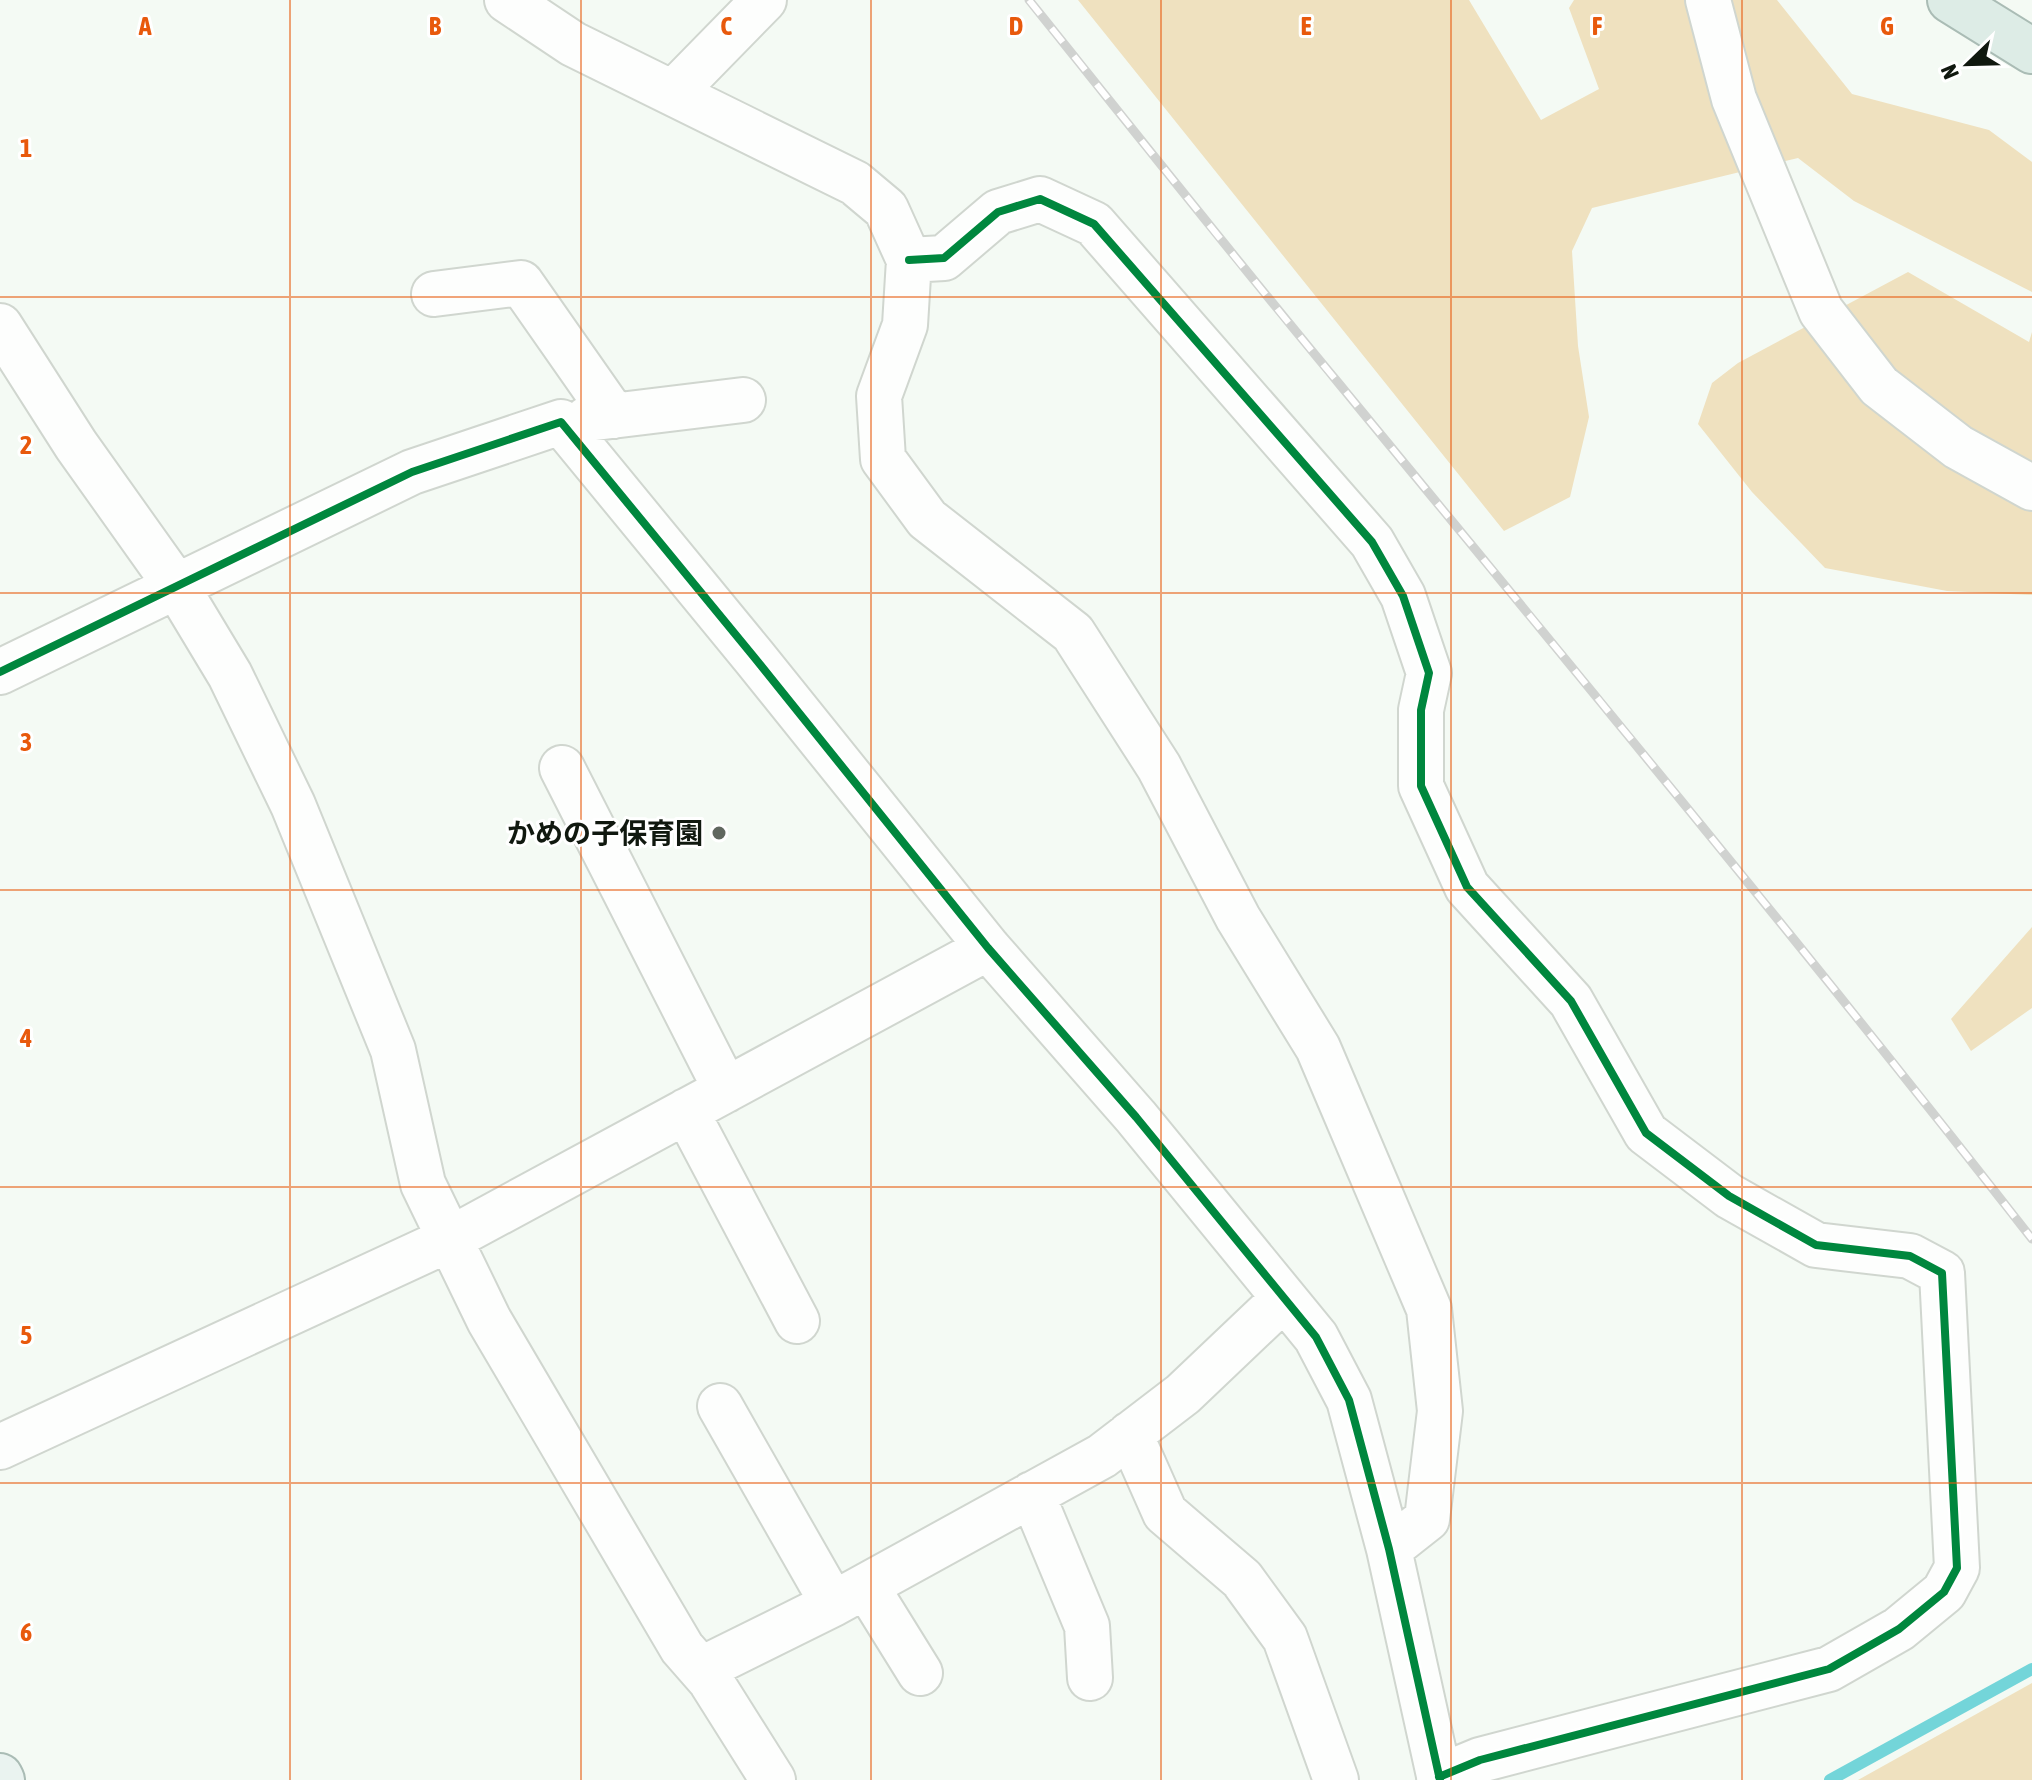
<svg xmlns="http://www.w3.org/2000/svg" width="2032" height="1780" viewBox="0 0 2032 1780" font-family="'Asap Condensed','Noto Sans JP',sans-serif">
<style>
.green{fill:#efe1bf}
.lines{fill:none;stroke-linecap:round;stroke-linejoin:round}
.stream{stroke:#73d5d9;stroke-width:12}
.minor-casing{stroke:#d0d6cf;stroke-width:48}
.major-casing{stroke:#aabcb5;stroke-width:48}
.highway-casing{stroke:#aabcb5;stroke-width:48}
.minor{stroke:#fdfefd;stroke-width:44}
.major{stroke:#eaf3f0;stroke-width:44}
.highway{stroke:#ddece6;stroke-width:44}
.rail-casing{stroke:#d0d2d0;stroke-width:9}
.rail{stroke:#fff;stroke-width:6;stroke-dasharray:18;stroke-linecap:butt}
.cycleway-casing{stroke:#fff;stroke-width:13}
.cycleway{stroke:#00873e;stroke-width:8}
.grid{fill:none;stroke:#e8590c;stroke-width:2;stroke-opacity:0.55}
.poi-dot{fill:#60675f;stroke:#fff;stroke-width:3}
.labels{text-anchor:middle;stroke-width:6;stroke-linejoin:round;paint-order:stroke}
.poi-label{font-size:28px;font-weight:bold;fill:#10180f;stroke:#fff;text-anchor:end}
.grid-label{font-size:26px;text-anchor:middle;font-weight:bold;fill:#e8590c;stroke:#fff;stroke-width:6;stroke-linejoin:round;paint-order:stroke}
</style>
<rect width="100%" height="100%" fill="#f4faf4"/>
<path class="green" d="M1078 0H1469L1541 120 1599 89 1569 8 1574 0H1777L1852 94 1989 130 2032 162V292L1854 201 1798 158 1592 208 1572 251 1578 346 1589 417 1570 497 1504 531Z
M1908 272 2029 342 2032 332V595L1947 591 1825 568 1752 492 1698 424 1712 383 1738 363Z
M2032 927V1008L1971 1051 1951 1019Z
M2032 1683V1780H1858Z"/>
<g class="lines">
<path class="stream" d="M1830 1780 2032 1669"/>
<g class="minor-casing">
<path id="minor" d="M507 0 573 44 855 183 886 209 909 260 905 325 879 396 883 459 927 519 1073 633 1159 767 1238 918 1318 1048 1429 1309 1440 1411 1427 1519 1389 1549
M1708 0 1734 99 1821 311 1879 386 1958 447 2032 488
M673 93 764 0
M909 260 944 258 998 212 1040 199 1094 224 1372 542 1403 596 1429 673 1421 710V786L1467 887 1571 1001 1646 1133 1729 1196 1816 1245 1910 1256 1942 1273 1957 1568 1944 1592 1899 1629 1829 1669 1480 1760 1439 1777
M434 294 521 283 614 416
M0 326 76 445 177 587 230 675 293 805 393 1050 423 1184 489 1320 682 1648 710 1680
M587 419 743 400
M0 672 412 472 561 422 754 657 988 948 1136 1117 1316 1337 1349 1400 1389 1549 1440 1780
M562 768 726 1090
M686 1111 797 1321
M720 1406 833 1604
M1130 1434 1165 1513 1242 1579 1285 1638 1336 1780
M0 1447 450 1239 988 948
M1032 1494 1087 1626 1090 1678
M866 1586 920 1673
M773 1780 710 1680 716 1662 833 1604 1102 1456 1183 1394 1283 1299"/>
</g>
<g class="major-casing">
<path id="major" d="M0 1776 2 1780"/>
</g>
<g class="highway-casing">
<path id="highway" d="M1950 0 2032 51"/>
</g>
<use href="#minor" class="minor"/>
<use href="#major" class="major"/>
<use href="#highway" class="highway"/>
<g class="rail-casing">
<path id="rail" d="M1029 0C1131 127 1232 255 1336 380 1570 665 1805 948 2032 1239"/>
</g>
<use href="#rail" class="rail"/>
<g class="cycleway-casing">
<path id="cycleway" d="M909 260 944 258 998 212 1040 199 1094 224 1372 542 1403 596 1429 673 1421 710V786L1467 887 1571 1001 1646 1133 1729 1196 1816 1245 1910 1256 1942 1273 1957 1568 1944 1592 1899 1629 1829 1669 1480 1760 1439 1777
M0 672 412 472 561 422 754 657 988 948 1136 1117 1316 1337 1349 1400 1389 1549 1440 1780"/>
</g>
<use href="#cycleway" class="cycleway"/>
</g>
<path class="grid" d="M290 0V1780M581 0V1780M871 0V1780M1161 0V1780M1451 0V1780M1742 0V1780M0 297H2032M0 593H2032M0 890H2032M0 1187H2032M0 1483H2032"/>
<circle class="poi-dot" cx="719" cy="833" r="8"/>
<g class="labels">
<g class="poi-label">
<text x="703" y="843">かめの子保育園</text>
</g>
</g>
<g class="grid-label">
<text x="145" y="35">A</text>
<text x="435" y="35">B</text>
<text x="726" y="35">C</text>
<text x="1016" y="35">D</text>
<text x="1306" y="35">E</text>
<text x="1597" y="35">F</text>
<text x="1887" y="35">G</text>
<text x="26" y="157">1</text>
<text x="26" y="454">2</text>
<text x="26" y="751">3</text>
<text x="26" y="1047">4</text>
<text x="26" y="1344">5</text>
<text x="26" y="1641">6</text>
</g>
<g transform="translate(1968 64) rotate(247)" stroke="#ffffff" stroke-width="6" paint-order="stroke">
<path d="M0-6L14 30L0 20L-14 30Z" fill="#10180f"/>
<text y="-12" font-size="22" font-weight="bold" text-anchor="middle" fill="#10180f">N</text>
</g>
</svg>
